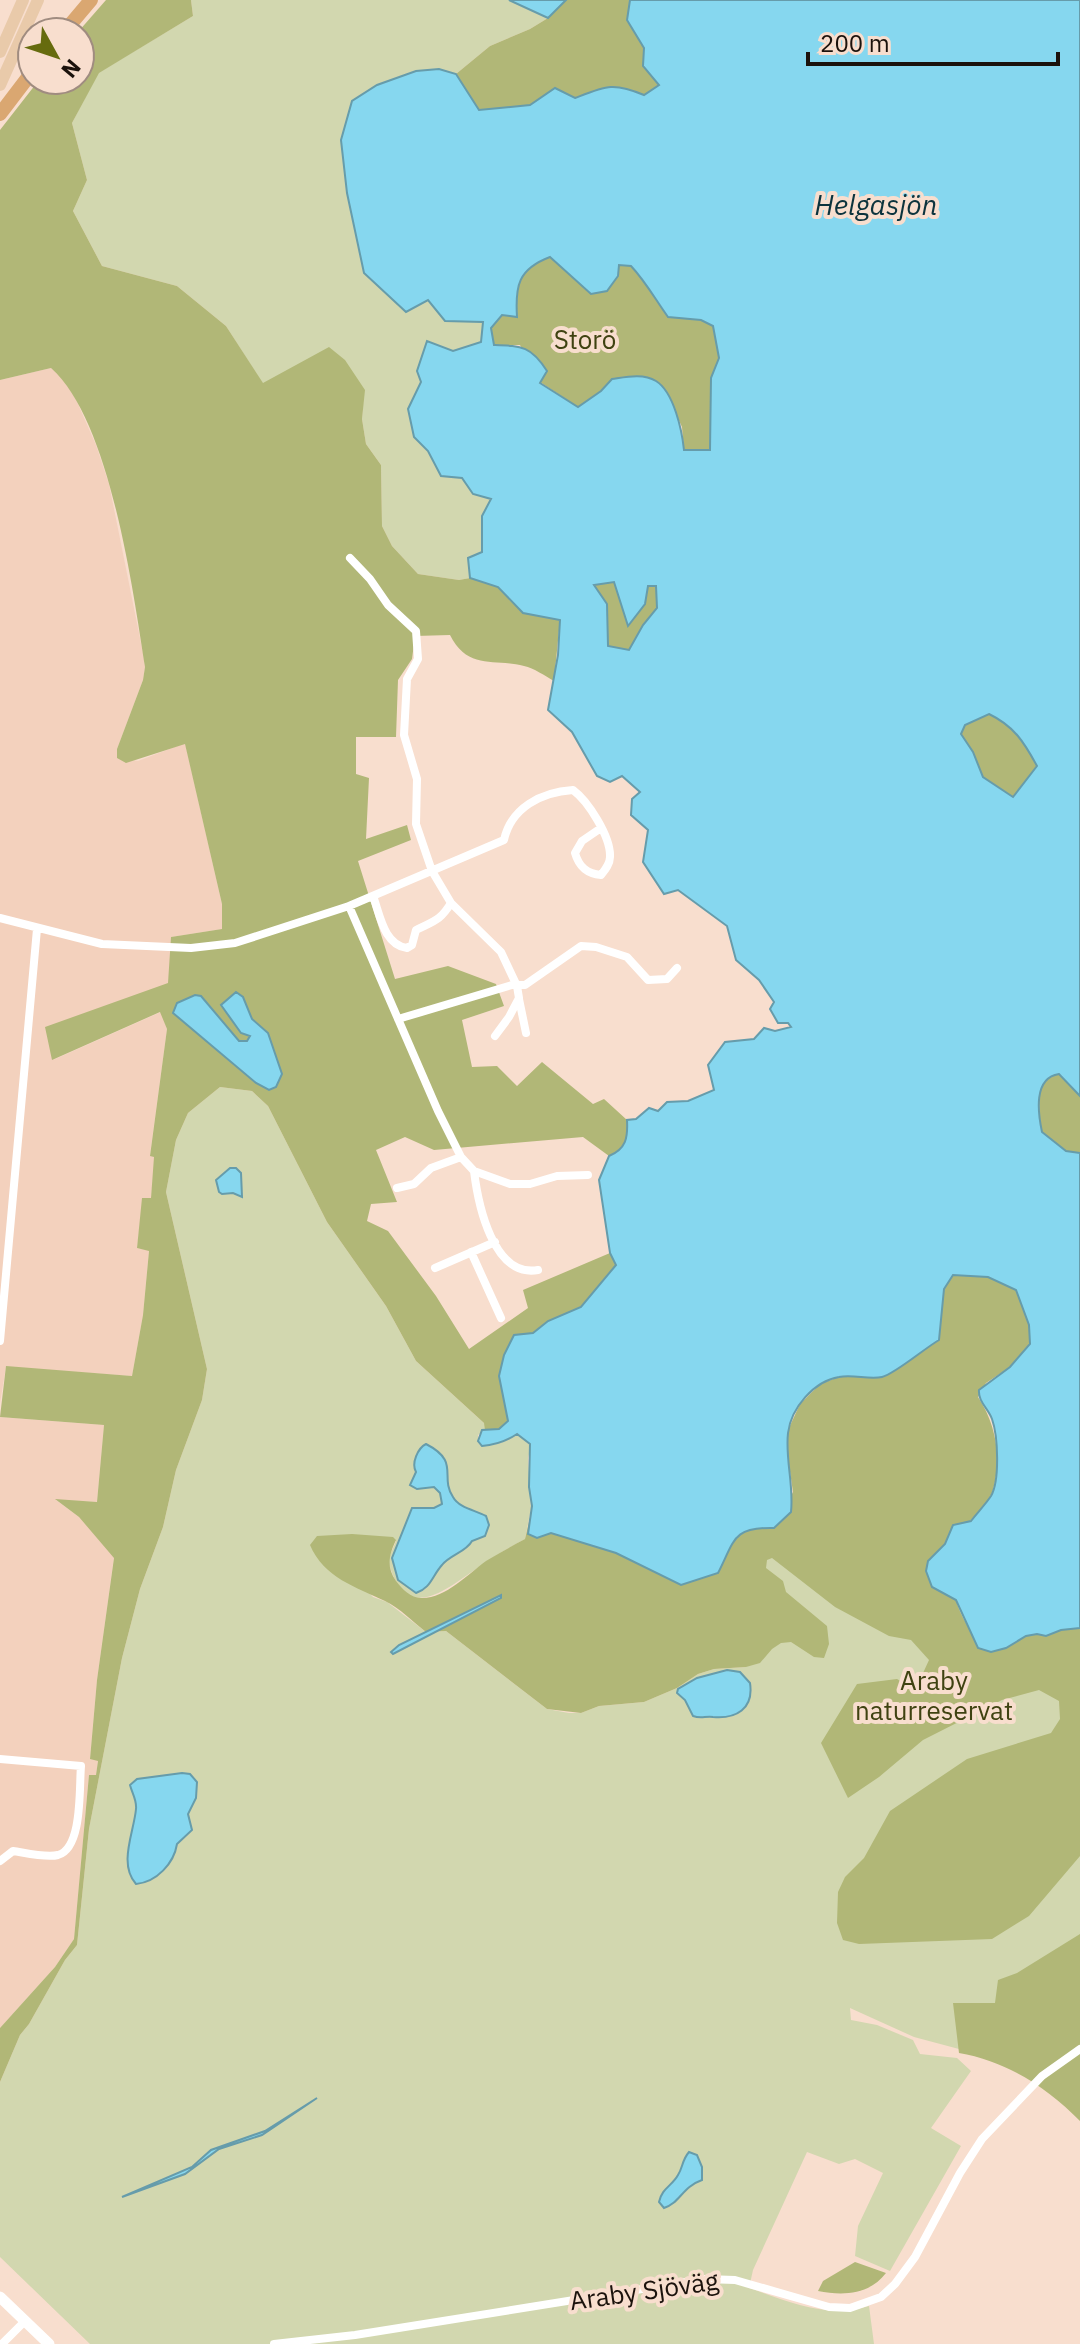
<svg xmlns="http://www.w3.org/2000/svg" width="1080" height="2344" viewBox="0 0 1080 2344" font-family="'IBM Plex Sans',sans-serif">
<style>
.built{fill:#f3d1bd}
.green{fill:#d2d7af}
.forest{fill:#b1b777}
.water{fill:#86d7ef;stroke:#669cab;stroke-width:2;fill-rule:evenodd}
.lines{fill:none;stroke-linecap:round;stroke-linejoin:round}
.street{stroke:#fff;stroke-width:8}
.secondary{stroke:#fff;stroke-width:11}
.primary{stroke:#e9caaa;stroke-width:12}
.highway{stroke:#daa771;stroke-width:14}
.labels{text-anchor:middle;stroke-width:8;stroke-linejoin:round;paint-order:stroke}
.park-label{font-size:26px;fill:#3f4211;stroke:#f8dece}
.street-label{font-size:26px;fill:#1b120c;stroke:#f8dece}
.water-label{font-size:28px;font-style:italic;fill:#0c333d;stroke:#f8dece}
</style>
<rect width="100%" height="100%" fill="#f8dece"/>
<path class="built" d="M51 368 66 381 78 404 96 445 109 484 143 653 145 667 143 680 117 749V758L138 761 185 743 222 904V929L171 937 169 983 53 1060 161 1012 167 1029 150 1155 155 1157 151 1198H143L137 1248 149 1250 143 1315 132 1376 6 1367 0 1403V380Z
M0 1417 104 1425 97 1502 56 1500 79 1517 114 1557 97 1680 90 1758 98 1760 96 1776 89 1775 74 1939 55 1967 0 2028Z"/>
<path class="green" d="M191 0H509L548 18 530 29 490 46 456 74 439 69 377 85 341 140 347 193 364 273 483 321 481 342 453 351 421 382 408 409 414 437 428 451 441 476 462 478 473 494 492 499 482 516V552L468 558 470 578 459 580 418 574 392 546 382 526 381 465 366 444 362 419 364 390 329 348 263 384 226 326 177 286 102 266 73 211 87 180 72 123 98 73 193 16Z
M220 1087 252 1091 268 1106 327 1222 386 1306 416 1361 485 1424V1430L478 1435 479 1444C491 1448 508 1441 517 1434L531 1446 528 1458 531 1509 525 1539C510 1547 496 1555 482 1565 447 1588 405 1628 388 1560L396 1541 317 1536 373 1597 387 1602 426 1632 446 1631 547 1709 569 1713H581L599 1706 644 1702 677 1688 698 1674 714 1669 746 1667 709 1553H1080V2045L1041 2071 914 2037 850 2008 851 2020 877 2025 913 2040 920 2054 957 2058 971 2071 931 2128 961 2146 890 2271 855 2256 858 2226 883 2173 855 2159 839 2164 807 2152 753 2270 749 2288C790 2302 826 2319 869 2306L874 2344H90L0 2257V2082L20 2035 29 2024 65 1960 77 1945 89 1829 122 1658 140 1589 163 1527 176 1470 202 1400 207 1369 166 1192 176 1140 188 1113Z"/>
<path class="forest" d="M106 0H191L193 16 99 73 72 123 87 180 73 211 102 266 177 286 226 326 263 383 329 347 345 360 365 390 362 419 366 444 381 465 382 526 392 546 418 574 459 580 470 578 498 587 523 613 560 620 554 681C545 676 534 668 524 666 495 658 468 671 450 635L415 636 412 659 398 680 396 737H356V774L369 778 366 839 407 825 411 840 358 861 395 979 448 966 496 984 504 1006 462 1020 472 1067 497 1066 517 1086 542 1062 593 1104 604 1099 627 1120C628 1138 626 1149 609 1156L583 1137 434 1150 405 1137 376 1150 397 1202 371 1204 367 1221 388 1231 436 1296 469 1349 528 1308 523 1290 610 1253 616 1265 581 1307 548 1321 533 1333 514 1335 504 1355 508 1421 503 1428 493 1431 485 1430 484 1423 416 1361 386 1306 327 1222 268 1106 252 1091 220 1087 188 1113 176 1140 166 1192 207 1369 202 1400 176 1470 163 1527 140 1589 122 1658 89 1829 77 1945 65 1960 29 2024 20 2035 0 2082V2028L55 1967 74 1939 89 1775H96L98 1761 90 1759 97 1680 114 1558 79 1517 55 1499 97 1502 104 1425 0 1417 6 1366 132 1376 143 1315 149 1251 137 1248 142 1198H151L154 1157 150 1156 167 1029 160 1012 52 1060 45 1027 168 983 171 937 222 929V904L185 744 126 763 117 758V749L143 680 145 667C133 590 110 420 51 368L0 380V130L39 80H80L78 32Z
M566 0H630L627 20 645 48 643 66 660 85 644 96 594 91 575 98 555 88 530 105 479 110 456 74 490 46 530 29 548 18Z
M550 257C564 258 623 262 631 266 646 274 657 303 668 317L701 320 713 326 719 358 711 378 710 450H684L682 427 670 401 612 379 601 391 578 407 540 382 520 345H494L491 328 502 315 517 316C515 285 519 269 550 257Z
M614 581 628 626 648 586 656 585 657 608 643 625 629 650 608 646 607 604 593 584Z
M989 714C1014 727 1024 742 1037 766L1013 797 983 777 973 752 961 734 964 725Z
M1059 1074 1080 1096V1153L1066 1151 1042 1132C1039 1113 1033 1078 1059 1074Z
M969 1274 988 1277 1016 1290 1029 1325 1030 1344 1010 1367 986 1383 978 1397C996 1424 1002 1458 993 1490 990 1501 978 1512 970 1521L953 1525 945 1544 928 1561 933 1587 956 1600C960 1617 972 1631 979 1648L991 1652 1006 1648 1026 1636 1037 1634 1046 1636 1061 1630 1080 1628V1856L1029 1916 992 1939 859 1944 843 1940 837 1923 838 1892 845 1877 864 1858 890 1811 967 1759 1051 1733 1060 1719 1059 1701 1039 1690 1002 1700 923 1740 879 1777 848 1798 821 1743 857 1684 897 1679 911 1687 918 1684 929 1660 911 1640 889 1636 835 1607 772 1558 767 1560 766 1568 783 1581 786 1592 827 1626 829 1644 824 1658 814 1657 791 1642 781 1643 772 1649 760 1663 746 1667 714 1669 698 1674 677 1688 644 1702 599 1706 581 1713 547 1709 446 1631 426 1632C413 1622 400 1608 385 1601 356 1587 324 1578 310 1545L317 1536 352 1534 393 1537 396 1540C389 1555 386 1567 396 1581 402 1589 411 1598 421 1598 445 1599 468 1574 486 1561 499 1553 512 1546 525 1539L531 1513 529 1534 537 1537 551 1533 616 1553 681 1585 718 1573C735 1540 732 1527 774 1528L793 1492 788 1458V1430L800 1404 820 1384 839 1377H883L939 1340 944 1289 953 1275Z
M1080 1934V2121C1047 2087 1006 2061 959 2053L953 2003H995L998 1980 1017 1973Z
M855 2262 886 2273C869 2295 843 2296 818 2291L823 2281Z"/>
<path class="water" d="M509 0H566L548 18Z
M630 0H1080V1096L1059 1074C1033 1078 1038 1113 1042 1132L1066 1151 1080 1153V1628L1061 1630 1046 1636 1037 1634 1026 1636 1006 1648 991 1652 978 1648 956 1600 932 1587 926 1571 928 1561 945 1544 953 1525 971 1521C977 1513 985 1505 991 1496 1000 1480 998 1436 992 1419 988 1408 978 1402 979 1390L1010 1367 1030 1344 1029 1325 1016 1290 988 1277 953 1275 944 1289 939 1340C925 1348 895 1374 882 1377 869 1380 853 1374 839 1377 814 1381 791 1408 788 1433 785 1459 794 1485 791 1512L774 1528C732 1527 735 1540 718 1573L681 1585 616 1553 551 1533 537 1538 528 1534 532 1506 529 1487 530 1444 517 1434C508 1440 495 1445 482 1446L478 1441 482 1430 499 1429 508 1421 499 1376 504 1355 514 1335 533 1333 548 1321 581 1307 616 1265 610 1253 599 1180 609 1156C626 1149 628 1138 627 1120L636 1119 649 1108 658 1111 667 1102 688 1101 714 1090 708 1065 725 1042 754 1039 764 1028 775 1031 791 1027 788 1023H778L770 1009 774 1002 759 980 736 960 727 926 678 890 664 894 643 862 648 830 631 815 632 799 640 792 622 776 610 782 597 776 572 732 548 710 558 655 560 620 523 613 498 587 470 578 468 558 482 552V516L491 499 473 494 462 478 441 476 428 451 414 437 408 409 421 382 417 371 427 341 453 351 481 342 483 322 445 321 428 300 406 312 364 273 347 193 341 140 352 101 377 85 416 71 439 69 456 74 479 110 530 105 555 88 575 98C606 86 613 82 644 95L659 85 643 66 644 48 627 20ZM550 257 591 294 607 291 618 276 619 265 631 266C646 282 655 299 668 317L701 320 713 326 719 358 711 378 710 450H684C682 431 674 392 656 381 643 373 626 377 612 379L601 391 578 407 540 383 547 371C531 346 522 346 494 345L491 328 502 315 517 317C515 286 518 269 550 257ZM614 582 628 626 645 604 648 586H656L657 608 643 625 629 650 608 646 607 604 594 585ZM989 714C1014 726 1024 742 1037 766L1013 797 983 777 973 752 961 734 965 725Z
M236 992 243 997 252 1019 268 1033 282 1074 276 1087 269 1090 256 1083 173 1013 177 1003 195 995 201 996 239 1041H247L250 1036 241 1033 221 1005Z
M230 1168H236L241 1173 242 1197 233 1193 222 1194 219 1192 216 1180Z
M426 1444C461 1462 439 1476 453 1497 459 1508 475 1510 486 1516L489 1525 485 1536 472 1541C466 1552 450 1555 442 1565 432 1576 431 1588 416 1593L398 1580 392 1558 412 1508H434L442 1504 440 1493 434 1487 417 1489 410 1485 416 1472C411 1463 418 1448 426 1444Z
M501 1595V1598L393 1654 391 1652 399 1645Z
M727 1670 740 1672 750 1683C754 1709 736 1719 713 1717 705 1716 701 1719 693 1716L685 1700 677 1693 678 1689 697 1678Z
M182 1773 190 1774 197 1782 196 1798 188 1814 192 1830 177 1844C174 1863 157 1882 136 1884 118 1864 134 1832 136 1809 137 1800 132 1793 130 1785L137 1779Z
M317 2098 262 2135 219 2149 185 2174 122 2197 192 2167 211 2150 265 2131Z
M689 2152 697 2155 702 2167V2180C682 2187 680 2203 664 2208L659 2202C662 2188 672 2186 678 2175 683 2167 682 2160 689 2152Z"/>
<g class="lines">
<path class="street" d="M350 558 370 579 388 605 416 631 418 659 407 679 404 735 417 779 416 824 432 871 451 903 501 952 517 986 519 998 509 1017 495 1036
M373 896C380 915 384 945 407 948L412 945 416 930C434 921 440 921 451 903
M349 906 438 1111 461 1157 474 1171 510 1184H530L557 1176 588 1175
M0 918 102 944 191 948 235 943 349 906 504 840C511 808 541 792 573 790 588 801 611 837 610 857 610 864 605 870 601 875 587 874 579 867 575 853L582 841 601 828
M519 999 526 1033
M398 1019 512 985H525L581 946 596 947 627 957 648 980 667 979 677 968
M474 1171C478 1204 493 1278 538 1270
M397 1188 414 1184 431 1168 461 1157
M471 1252 501 1318
M435 1268 495 1242
M0 1341 37 929
M0 1759 81 1766C79 1787 83 1848 58 1855 46 1858 26 1853 13 1851L0 1861
M2 2344 25 2321
M274 2344 355 2335 705 2279 735 2280 829 2307 850 2308 881 2297 895 2284 915 2257 960 2173 982 2139 1042 2076 1080 2049"/>
<path class="secondary" d="M0 2297 49 2344"/>
<path class="primary" d="M0 52 23 0
M0 85 38 0"/>
<path class="highway" d="M64 32 91 0
M0 114 32 72"/>
</g>
<g class="labels">
<g class="park-label">
<text x="585" y="349">Storö</text>
<text x="934" y="1690">Araby<tspan x="934" dy="30">naturreservat</tspan></text>
</g>
<g class="street-label">
<text transform="translate(644 2291) rotate(-8)" y="9">Araby Sjöväg</text>
</g>
<g class="water-label">
<text x="876" y="215">Helgasjön</text>
</g>
</g>
<g transform="translate(56 56) rotate(130)"><circle r="38" fill="#f8dece" stroke="#a08c80" stroke-width="2"/>
<path d="M0-6L14 30L0 20L-14 30Z" fill="#666b0e"/>
<text y="-12" font-size="22" font-weight="bold" text-anchor="middle" fill="#1b120c">N</text>
</g>
<path d="M808 52v12h250v-12" fill="none" stroke="#1b120c" stroke-width="4"/>
<text x="820" y="52" font-size="24" fill="#1b120c" stroke="#f8dece" stroke-width="6" paint-order="stroke">200 m</text>
</svg>
